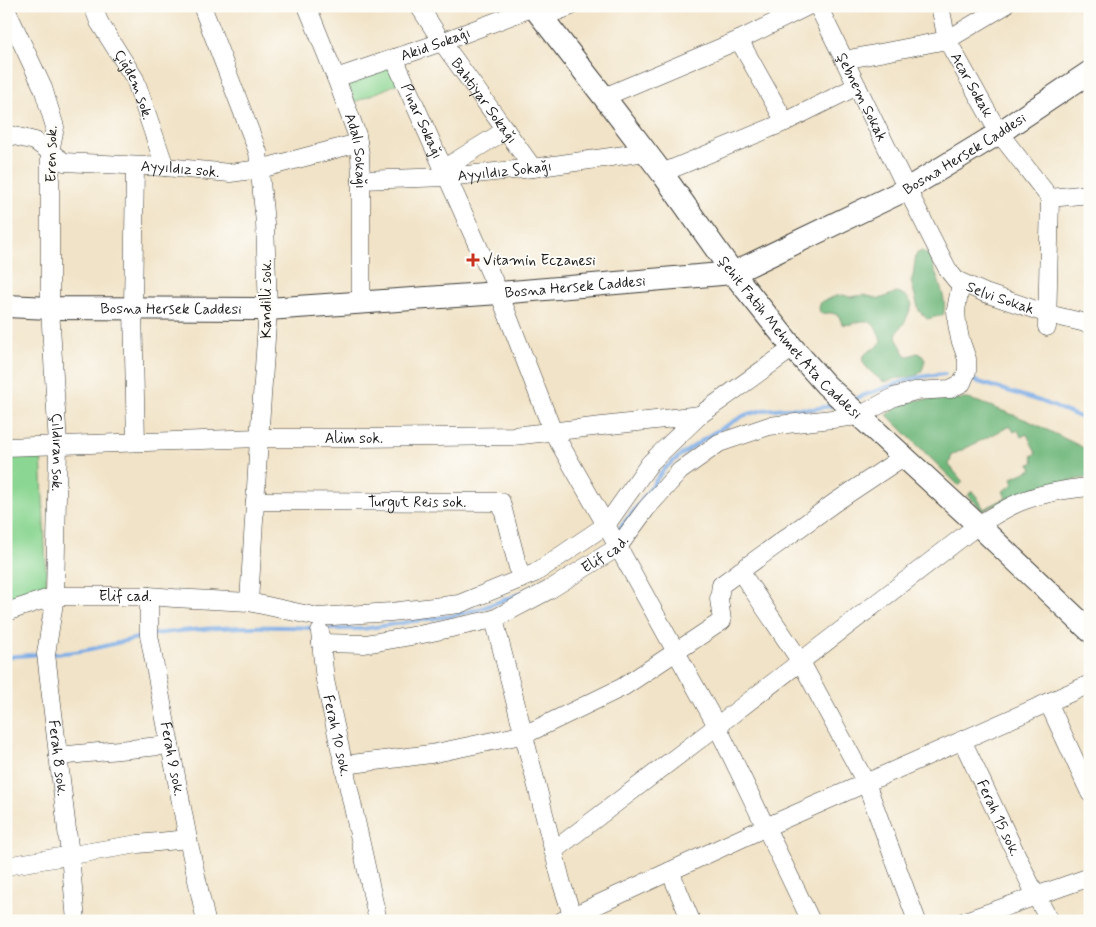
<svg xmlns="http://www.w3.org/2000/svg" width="1096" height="927" viewBox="0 0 1096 927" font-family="Mynerve,sans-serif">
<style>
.green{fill:#8bd692;stroke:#547957}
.forest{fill:#70b77c;stroke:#466a4c}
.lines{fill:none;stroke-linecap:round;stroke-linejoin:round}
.stream{stroke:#7aabe5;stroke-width:4}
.minor-casing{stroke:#3c3a36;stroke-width:19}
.major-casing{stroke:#3c3a36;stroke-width:24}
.minor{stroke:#fff;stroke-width:18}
.major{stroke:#fff;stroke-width:22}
.poi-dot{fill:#c8321e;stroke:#fdfcf7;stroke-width:2}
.labels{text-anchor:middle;stroke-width:4;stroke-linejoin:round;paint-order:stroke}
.street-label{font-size:15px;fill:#1c1c1c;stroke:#fdfcf7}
.poi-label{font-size:15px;fill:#1c1c1c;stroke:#fdfcf7;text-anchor:start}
</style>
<rect width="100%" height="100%" fill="#fdfcf7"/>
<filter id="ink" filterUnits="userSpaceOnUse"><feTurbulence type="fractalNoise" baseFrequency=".02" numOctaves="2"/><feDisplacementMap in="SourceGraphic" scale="10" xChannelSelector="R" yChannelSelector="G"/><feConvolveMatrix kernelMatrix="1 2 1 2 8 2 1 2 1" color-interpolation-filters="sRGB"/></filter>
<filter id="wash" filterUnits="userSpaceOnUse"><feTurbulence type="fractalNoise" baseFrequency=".0096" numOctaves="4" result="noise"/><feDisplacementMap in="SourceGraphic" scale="20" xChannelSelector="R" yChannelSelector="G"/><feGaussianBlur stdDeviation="1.12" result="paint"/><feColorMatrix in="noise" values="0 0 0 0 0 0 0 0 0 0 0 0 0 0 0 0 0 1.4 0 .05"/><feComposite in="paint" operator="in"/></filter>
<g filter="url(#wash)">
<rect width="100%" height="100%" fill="#f1e3c7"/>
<path class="green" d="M391 65 399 83 355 102 346 79Z
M41 451 47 596 6 603V453Z"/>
<path class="forest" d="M922 251 930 256 931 259C935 274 949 301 943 315L927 319 919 311 911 281 913 276 916 254Z
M897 292C904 294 909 298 912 305L905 322 897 332 896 338 906 355 909 356 917 353 921 354 925 360C922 376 917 377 901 378 895 378 890 381 884 382 876 376 865 369 862 359 868 347 876 351 881 342 879 333 875 320 863 321 854 322 854 326 842 324L839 316C828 310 828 315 820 313L819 308 821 302 836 296 843 295 850 297 864 295 880 299Z
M932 399H968L982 403 1029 421 1090 451V477L1034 488 983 511 968 495 972 491 977 497 984 509 1006 498 1003 491 1014 484 1012 478 1032 469 1030 464 1034 462 1032 456 1036 453 1027 434 1021 437 1018 430 1014 432 1010 426 952 455 949 465 963 482 959 486 887 415C903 401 912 400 932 399Z"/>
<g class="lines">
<path class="stream" d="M969 379 1040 401 1085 419 1090 422
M856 398 902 382 925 376 945 374
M616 533 639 504 664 469 681 455 713 433 745 415 763 410 787 408 813 409 835 405
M330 629H363L427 619 452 616 482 608 509 598 544 583
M154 634C207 627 260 625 314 628
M51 654C83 653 113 644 144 636
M6 657 41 654"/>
</g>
</g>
<g filter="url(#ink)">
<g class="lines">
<g class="minor-casing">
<g id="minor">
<path id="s1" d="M93 6 99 22 135 79 165 167"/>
<path d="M202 6 258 152 265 223 268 309 258 455 249 602"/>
<path id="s2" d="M307 6 336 78 357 135 360 155 361 180V302"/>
<path id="s3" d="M419 6 442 42 533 168"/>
<path id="s4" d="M818 6 907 189 948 270 956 280 985 293 1048 314 1090 324"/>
<path id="s5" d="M940 6 947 40 999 133 1050 198 1047 327"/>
<path id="s6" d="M6 9 43 88 55 127 50 152V308L58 445 55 596 46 654 70 855 76 921"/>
<path d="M542 17 571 6"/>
<path d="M739 40 785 122"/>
<path id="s7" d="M394 58 499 293 553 432 606 525 717 726 811 921"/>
<path d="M844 60 947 40 1004 6"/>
<path id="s8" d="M336 78 442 42 534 7"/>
<path d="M604 97 739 40 808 6"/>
<path id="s9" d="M6 134 35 141 64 162 165 167 230 173 260 169 358 143"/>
<path d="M135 166 133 309 136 442"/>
<path d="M443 169 506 130"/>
<path d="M662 173 785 122 857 86"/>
<path id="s10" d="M361 180 447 177 533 168 646 152"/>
<path d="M1050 198 1090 194"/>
<path id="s11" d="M6 447 259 438H359L513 436 700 415"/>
<path id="s12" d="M255 501 501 502 521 579"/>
<path d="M740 571 801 662 866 783 917 921"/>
<path id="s13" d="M149 596V635L188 839 206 921"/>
<path id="s14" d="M6 612 55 596H149L174 598 249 602 318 617 391 612 459 604 535 573 606 525 650 463 700 415 793 348"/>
<path d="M494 619 562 884 574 921"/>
<path id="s15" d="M320 632 325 680 378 921"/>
<path id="s16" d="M321 643 365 644 423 634 494 619 549 590 618 547 646 509 680 471 719 443 769 426 859 416 894 397 915 391 950 389 962 383 967 371V359L960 339 957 323 956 310 961 283"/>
<path d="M1048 702 1090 793"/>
<path id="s17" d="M962 740 1036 896 1050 921"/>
<path d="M58 756 170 745"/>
<path d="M344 765 431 754 526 734 623 687 722 621 719 599 721 585 834 503 903 457"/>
<path d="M553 851 717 726 978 525C992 517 1005 508 1020 502 1042 493 1066 489 1090 487"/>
<path d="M6 866 138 844 188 839"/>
<path d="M670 871 691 921"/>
<path d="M562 921 766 827 1090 684"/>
<path d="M965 921 1090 877"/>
</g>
</g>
<g class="major-casing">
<g id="major">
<path id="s18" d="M533 6 604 97 662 173 733 273 793 348 826 385 978 525 1090 631"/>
<path id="s19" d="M6 306 50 308 268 309 499 293 733 273 907 189 999 133 1090 72"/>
</g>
</g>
<use href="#minor" class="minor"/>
<use href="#major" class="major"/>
</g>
</g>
<path class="poi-dot" d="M470.5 252.5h5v5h5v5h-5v5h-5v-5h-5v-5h5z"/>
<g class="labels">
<g class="street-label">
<text dy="5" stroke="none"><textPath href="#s8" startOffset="105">Akid Sokağı</textPath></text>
<text dy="5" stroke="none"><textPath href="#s1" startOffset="89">Çiğdem sok.</textPath></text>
<text dy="5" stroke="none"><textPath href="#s5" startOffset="86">Acar Sokak</textPath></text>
<text dy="5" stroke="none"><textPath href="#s4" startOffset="101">Şebnem Sokak</textPath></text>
<text dy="5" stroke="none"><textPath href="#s3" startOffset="115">Bahtiyar Sokağı</textPath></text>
<text dy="5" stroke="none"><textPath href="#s7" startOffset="69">Pınar Sokağı</textPath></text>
<text dy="5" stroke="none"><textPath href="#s2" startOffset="154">Adalı Sokağı</textPath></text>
<text dy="5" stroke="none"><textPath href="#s19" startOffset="989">Bosna Hersek Caddesi</textPath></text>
<text transform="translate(51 154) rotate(-89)" y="5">Eren sok.</text>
<text dy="5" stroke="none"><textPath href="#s9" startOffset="182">Ayyıldız sok.</textPath></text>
<text dy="5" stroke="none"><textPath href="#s10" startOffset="144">Ayyıldız Sokağı</textPath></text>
<text dy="5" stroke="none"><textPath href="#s19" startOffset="570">Bosna Hersek Caddesi</textPath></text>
<text dy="5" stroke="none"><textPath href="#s4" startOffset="355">Selvi Sokak</textPath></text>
<text transform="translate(266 299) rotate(-90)" y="5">Kandilli sok.</text>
<text dy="5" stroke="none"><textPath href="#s19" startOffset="165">Bosna Hersek Caddesi</textPath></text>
<text dy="5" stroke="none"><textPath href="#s18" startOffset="420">Şehit Fatih Mehmet Ata Caddesi</textPath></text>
<text dy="5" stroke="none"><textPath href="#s11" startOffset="348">Alim sok.</textPath></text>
<text dy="5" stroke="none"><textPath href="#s6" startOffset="454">Çıldıran sok.</textPath></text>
<text dy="5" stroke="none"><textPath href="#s12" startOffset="162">Turgut Reis sok.</textPath></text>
<text dy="5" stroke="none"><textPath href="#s16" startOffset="304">Elif cad.</textPath></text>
<text dy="5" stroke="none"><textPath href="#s14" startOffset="122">Elif cad.</textPath></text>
<text dy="5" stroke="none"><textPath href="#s15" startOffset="105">Ferah 10 sok.</textPath></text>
<text dy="5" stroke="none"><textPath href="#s6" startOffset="761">Ferah 8 sok.</textPath></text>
<text dy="5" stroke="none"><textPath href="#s13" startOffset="165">Ferah 9 sok.</textPath></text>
<text dy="5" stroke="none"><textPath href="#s17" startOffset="86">Ferah 15 sok.</textPath></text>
</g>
<g class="poi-label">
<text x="483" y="265">Vitamin Eczanesi</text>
</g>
</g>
<rect width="1096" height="927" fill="none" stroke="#fdfcf7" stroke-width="25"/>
</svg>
